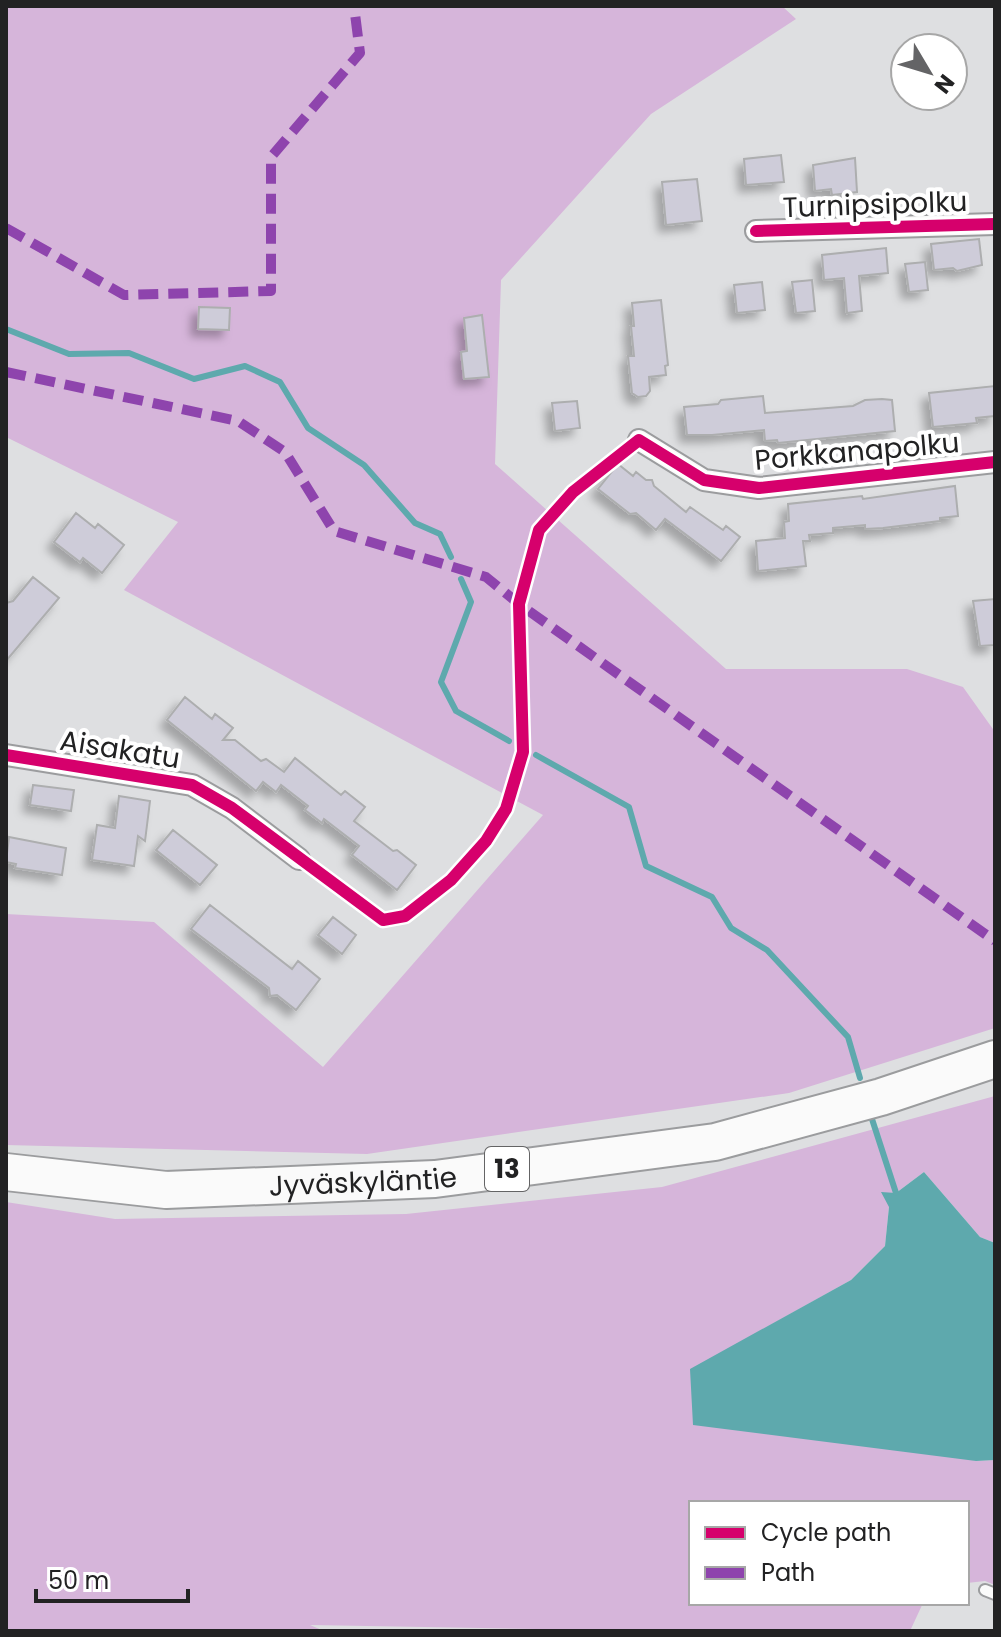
<svg xmlns="http://www.w3.org/2000/svg" width="1001" height="1637" viewBox="0 0 1001 1637" font-family="Poppins,sans-serif">
<style>
.forest{fill:#d6b5da}
.water{fill:#5ea9ad}
.lines{fill:none;stroke-linecap:round;stroke-linejoin:round}
.stream{stroke:#5ea9ad;stroke-width:6}
.building{fill:#ceccd9;stroke:#adaeaf;stroke-width:2;filter:url(#shadow)}
.lane-casing{stroke:#9b9c9e;stroke-width:14}
.street-casing{stroke:#9b9c9e;stroke-width:24}
.highway-casing{stroke:#9b9c9e;stroke-width:40}
.lane{stroke:#fafafa;stroke-width:10}
.street{stroke:#fafafa;stroke-width:20}
.highway{stroke:#fafafa;stroke-width:36}
.quiet{stroke:#8e44ad;stroke-width:10;stroke-dasharray:20 10;stroke-linecap:butt}
.cycleway-casing{stroke:#fff;stroke-width:17}
.cycleway{stroke:#d6006c;stroke-width:12}
.labels{text-anchor:middle;stroke-width:8;stroke-linejoin:round;paint-order:stroke}
.shield{fill:#fff;stroke:#646465;stroke-width:2}
.shield-label{font-size:26px;font-weight:bold;fill:#222223}
.street-label{font-size:28px;fill:#222223;stroke:#fff}
</style>
<defs>
<filter id="shadow"><feDropShadow dx="-7" dy="7" stdDeviation="4" flood-color="#0004"/></filter>
</defs>
<rect width="100%" height="100%" fill="#dedfe1"/>
<path class="forest" d="M6 6H782L796 19 651 114 501 280 495 464 726 669H907L963 687 995 732V1028L789 1093 367 1154 6 1145V914L154 922 323 1067 543 815 124 590 178 522 6 437Z
M995 1096V1243L980 1237 924 1172 896 1193 889 1207 885 1246 851 1280 690 1370 976 1461 995 1460V1585L985 1581 967 1583V1503H691V1603H923L910 1631H655L310 1625 324 1631H6V1202L115 1219 406 1214 662 1187Z"/>
<path class="water" d="M924 1172 980 1237 995 1243V1460L976 1461 693 1425 690 1369 851 1280 885 1246 889 1207 881 1192 896 1193Z"/>
<g class="lines">
<path class="stream" d="M6 329 69 354 129 353 194 379 245 366 280 382 308 428 364 465 415 523 440 534 451 557
M461 579 471 602 441 682 456 711 509 741
M536 755 629 807 646 866 712 897 731 928 767 950 848 1037 860 1078
M871 1116 896 1193"/>
</g>
<path class="building" d="M781 155 784 182 746 185 744 159Z
M855 158 857 192 832 195 831 189 815 191 813 165Z
M697 179 702 221 666 225 662 182Z
M979 239 982 265 957 271 953 268 934 270 931 244Z
M886 248 888 273 859 276 862 311 847 313 844 278 824 280 822 255Z
M925 262 928 290 909 292 905 264Z
M812 280 815 311 796 313 792 282Z
M762 282 765 310 737 313 734 285Z
M661 300 668 365 665 366 666 375 649 377 650 391 646 396 638 397 632 393 628 356H634L631 326H634L632 303Z
M199 307 230 308 229 330 198 329Z
M482 315 489 377 464 379 461 352 467 351 464 318Z
M995 386V416L976 418 977 423 933 427 929 393Z
M763 396 765 413 853 406 865 400 882 399 892 400 895 431 778 443 777 440 765 441 764 430 712 435H687L684 407 718 404 721 400Z
M577 401 580 428 555 431 552 403Z
M618 464 633 476 636 472 646 480H652L654 486 686 512 690 507 723 530 726 526 740 537 721 561 665 519 656 530 636 513 630 514 598 489Z
M955 486 958 516 940 518V521L883 528 865 529V525L833 528V533L809 535 810 541H803L806 566 758 571 756 541 785 538 784 522 789 521 788 504 862 496 863 499Z
M76 513 95 528 98 524 124 545 102 573 83 558 80 562 54 542Z
M33 577 59 598 6 661V603L13 601Z
M995 599V645L980 646 973 601Z
M185 697 212 719 215 714 233 728 223 740H235L261 761 266 759 284 772 295 758 341 795 345 791 365 807 354 821 393 851 397 850 416 865 397 890 352 855 359 846 324 819 322 823 305 810 308 806 281 785 276 792 263 782 256 791 167 720Z
M33 785 74 790 71 811 30 805Z
M119 796 150 801 145 841 138 836 134 866 92 860 97 825 115 828Z
M173 830 217 865 200 885 156 850Z
M9 837 66 848 62 875 15 868 16 864 6 862Z
M210 905 292 969 298 961 320 979 296 1010 277 995 270 996 269 988 191 929Z
M333 917 356 935 342 954 318 935Z"/>
<g class="lines">
<g class="lane-casing">
<path id="lane" d="M985 1590 995 1594"/>
</g>
<g class="street-casing">
<path id="street" d="M756 231 995 224
M639 440 704 480 759 488 995 462
M6 755 192 785 232 808 299 859"/>
</g>
<g class="highway-casing">
<g id="highway">
<path id="s1" d="M6 1172 166 1190 435 1179 715 1142 881 1097 995 1059"/>
</g>
</g>
<use href="#lane" class="lane"/>
<use href="#street" class="street"/>
<use href="#highway" class="highway"/>
<path class="quiet" d="M6 228 124 295 271 291V157L360 53 354 6
M6 372 238 421 285 452 334 531 486 577 519 604 995 941"/>
<g class="cycleway-casing">
<path id="cycleway" d="M756 231 995 224
M6 755 192 785 232 808 383 920 405 916 451 880 486 841 506 809 523 752 519 604 539 530 573 492 639 440 704 480 759 488 995 462"/>
</g>
<use href="#cycleway" class="cycleway"/>
</g>
<g class="labels">
<rect class="shield" x="485" y="1147" width="44" height="44" rx="6"/>
<g class="shield-label">
<text x="507" y="1178">13</text>
</g>
<g class="street-label">
<text transform="translate(875 204) rotate(-2)" y="10">Turnipsipolku</text>
<text transform="translate(857 451) rotate(-5)" y="10">Porkkanapolku</text>
<text transform="translate(120 749) rotate(9)" y="10">Aisakatu</text>
<text dy="10" stroke="none"><textPath href="#s1" startOffset="358">Jyväskyläntie</textPath></text>
</g>
</g>
<rect width="1001" height="1637" fill="none" stroke="#222223" stroke-width="16"/>
<rect x="689" y="1501" width="280" height="104" fill="#ffffff" stroke="#a7a7a7" stroke-width="2"/>
<rect x="705" y="1527" width="40" height="12" fill="#d6006c" stroke="#a7a7a7" stroke-width="2"/>
<text x="761" y="1541" font-size="24" fill="#222223">Cycle path</text>
<rect x="705" y="1567" width="40" height="12" fill="#8e44ad" stroke="#a7a7a7" stroke-width="2"/>
<text x="761" y="1581" font-size="24" fill="#222223">Path</text>
<g transform="translate(929 72) rotate(128)"><circle r="38" fill="#ffffff" stroke="#a7a7a7" stroke-width="2"/>
<path d="M0-6L14 30L0 20L-14 30Z" fill="#646466"/>
<text y="-12" font-size="22" font-weight="bold" text-anchor="middle" fill="#222223">N</text>
</g>
<path d="M36 1589v12h152v-12" fill="none" stroke="#222223" stroke-width="4"/>
<text x="48" y="1589" font-size="24" fill="#222223" stroke="#ffffff" stroke-width="6" paint-order="stroke">50 m</text>
</svg>
